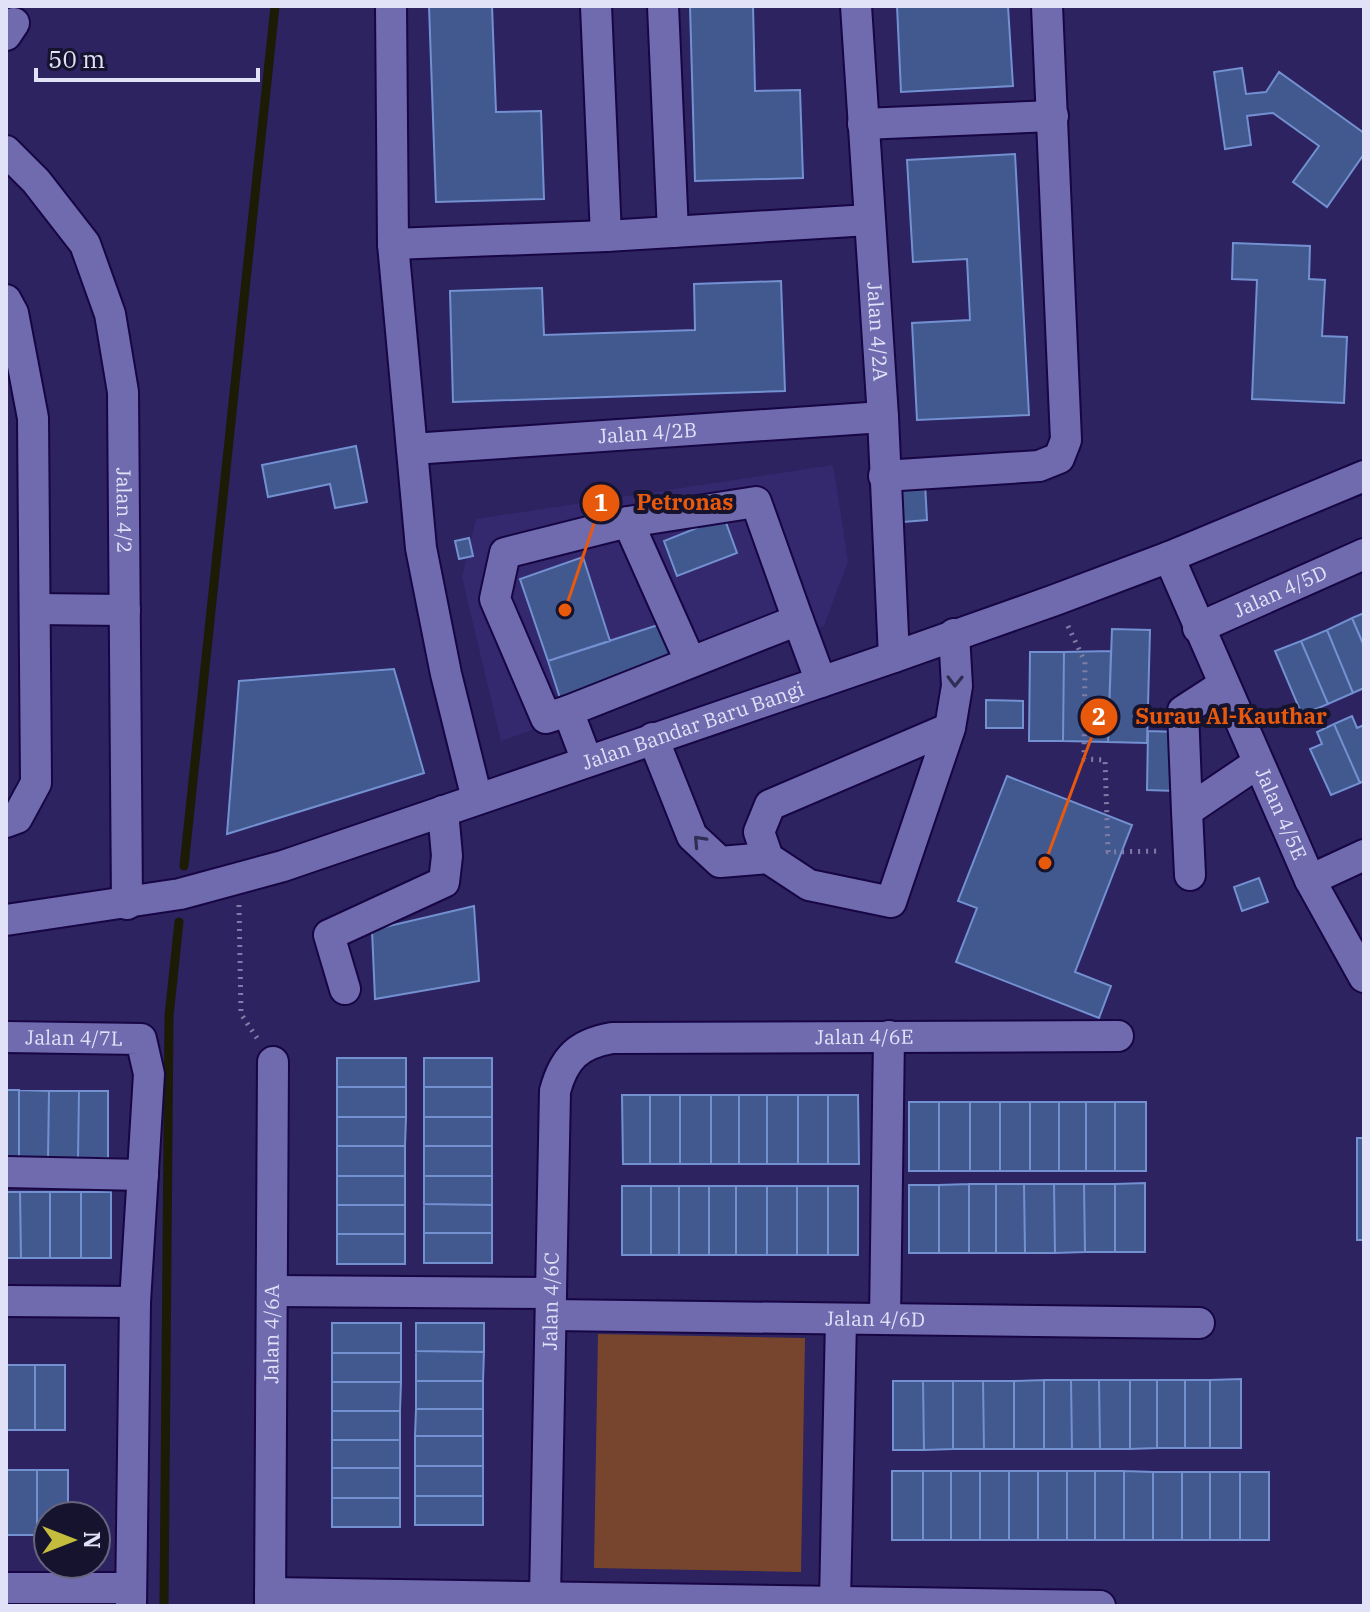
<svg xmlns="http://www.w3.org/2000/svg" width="1370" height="1612" viewBox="0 0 1370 1612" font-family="'IBM Plex Serif',serif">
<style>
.built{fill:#34296e}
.green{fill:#77452d}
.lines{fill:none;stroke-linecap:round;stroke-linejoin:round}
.stream{stroke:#1c1b05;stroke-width:9}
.building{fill:#42598f;stroke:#7390d1;stroke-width:2}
.minor-casing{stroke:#170643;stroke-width:34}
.path{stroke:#817ca7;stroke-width:5;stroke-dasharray:2 6;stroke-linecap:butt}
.minor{stroke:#706baf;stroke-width:30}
.oneway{stroke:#302d54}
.labels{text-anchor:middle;stroke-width:8;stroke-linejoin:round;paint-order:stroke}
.street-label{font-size:20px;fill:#e1e1f8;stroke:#15132d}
.leader{fill:none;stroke:#e8590c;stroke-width:3}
.callout-dot{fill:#e8590c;stroke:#15132d;stroke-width:3}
.mark-label{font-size:24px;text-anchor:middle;font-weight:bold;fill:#fff}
.callout-label{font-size:22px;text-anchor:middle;font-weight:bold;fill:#e8590c;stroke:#15132d;stroke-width:8;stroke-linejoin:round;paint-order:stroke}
</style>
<rect width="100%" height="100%" fill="#2c2360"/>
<path class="built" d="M833 465 848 561 824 626 501 741 462 577 476 519Z"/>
<path class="green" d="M598 1334 805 1338 801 1572 594 1568Z"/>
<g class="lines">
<path class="stream" d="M184 866 275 6
M164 1606 169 1016 179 922"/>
</g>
<path class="building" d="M429 6H492L496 112 541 111 544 199 436 202Z
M690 6H753L755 91 800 90 803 178 695 181Z
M897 6H1008L1013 86 901 92Z
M1242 68 1246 94 1266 92 1279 72 1364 133V154L1327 207 1293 182 1319 146 1273 113 1247 116 1251 145 1225 149 1214 72Z
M1015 154 1029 415 917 420 912 323 970 320 967 259 913 262 907 160Z
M1233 243 1310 246 1309 279 1325 280 1322 336 1347 337 1344 403 1252 399 1257 280 1232 279Z
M781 281 785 391 453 402 450 291 542 288 544 335 695 330 694 284Z
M356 446 367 502 335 508 330 484 268 497 262 465Z
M925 483 927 520 903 522 901 485Z
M724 517 737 553 677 576 664 541Z
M469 538 473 556 459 559 455 541Z
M583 557 610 641 548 661 520 579Z
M1364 613V646L1352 618Z
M1352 618 1364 646V688L1353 693 1327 630Z
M664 623 676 659 560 698 548 661Z
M1112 629 1150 630 1147 743 1108 742Z
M1327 630 1353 693 1328 704 1301 641Z
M1301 641 1328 704 1302 715 1275 651Z
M1111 651 1108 742 1063 741 1064 652Z
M1030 652H1064L1063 741H1029Z
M394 669 424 773 227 834 239 681Z
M986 700 1023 701V728H986Z
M1352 716 1357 728 1364 725V781L1360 783 1334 724Z
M1334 724 1360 783 1331 795 1310 749 1322 744 1317 732Z
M1148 731 1178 732 1176 791 1147 790Z
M1007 776 1132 825 1075 972 1111 986 1099 1018 956 962 977 908 958 901Z
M1259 878 1268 902 1242 911 1234 887Z
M474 906 479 981 375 999 372 930Z
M337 1058H406V1087H337Z
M424 1058H492V1087H424Z
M337 1087H406V1117H337Z
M424 1087H492V1117H424Z
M6 1090H19V1158H6Z
M19 1090 49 1091 48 1158H19Z
M49 1091H79L78 1158H48Z
M79 1091H108V1158H78Z
M622 1095H650V1164H623Z
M650 1095H680V1164H650Z
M680 1095H711V1164H680Z
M711 1095H739V1164H711Z
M739 1095H767V1164H739Z
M767 1095H798V1164H767Z
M798 1095H828V1164H798Z
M828 1095H858L859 1164H828Z
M909 1102H939V1171H909Z
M939 1102H970V1171H939Z
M970 1102H1000V1171H970Z
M1000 1102H1030V1171H1000Z
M1030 1102H1059V1171H1030Z
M1059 1102H1086V1171H1059Z
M1086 1102H1115V1171H1086Z
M1115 1102H1146V1171H1115Z
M337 1117H406L405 1146H337Z
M424 1117H492V1146H424Z
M1357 1138H1364V1240H1357Z
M337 1146H405V1176H337Z
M424 1146H492V1176H424Z
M337 1176H405V1205H337Z
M424 1176H492V1205L424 1204Z
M1145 1183V1252H1115V1184Z
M969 1184H996V1253H969Z
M969 1184V1253H939V1185Z
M996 1184H1024L1025 1253H996Z
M1024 1184H1054L1055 1253H1025Z
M1054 1184H1084L1085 1252 1055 1253Z
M1084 1184H1115V1252H1085Z
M909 1185H939V1253H909Z
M622 1186H651V1255H622Z
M651 1186H679V1255H651Z
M679 1186H709V1255H679Z
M709 1186H736V1255H709Z
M736 1186H767V1255H736Z
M767 1186H797V1255H767Z
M797 1186H828V1255H797Z
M828 1186H858V1255H828Z
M6 1192H20L21 1258H6Z
M20 1192H50V1258H21Z
M50 1192H81V1258H50Z
M81 1192H111V1258H81Z
M424 1204 492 1205V1233H424Z
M337 1205H405V1234H337Z
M424 1233H492V1263H424Z
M337 1234H405V1264H337Z
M332 1323H401V1353H332Z
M416 1323H484V1352L416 1351Z
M416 1351 484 1352 483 1381H416Z
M332 1353H401V1382H332Z
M6 1365H35V1430H6Z
M35 1365H65V1430H35Z
M1241 1379V1448H1210V1380Z
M1044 1380V1449H1014V1381Z
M1044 1380H1071L1072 1449H1044Z
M1071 1380H1099L1100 1449H1072Z
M1099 1380H1130V1449H1100Z
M1130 1380H1157V1448L1130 1449Z
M1157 1380H1185V1448H1157Z
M1185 1380H1210V1448H1185Z
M416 1381H483V1409H416Z
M893 1381H923L924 1450H893Z
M923 1381H953V1449L924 1450Z
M953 1381H983L984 1449H953Z
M983 1381H1014V1449H984Z
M332 1382H401L400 1411H332Z
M416 1409H483V1436H415Z
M332 1411H400V1440H332Z
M415 1436H483V1466H415Z
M332 1440H400V1468H332Z
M415 1466H483V1496H415Z
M332 1468H400V1498H332Z
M6 1470H37V1535H6Z
M37 1470H68V1516H48V1535H37Z
M892 1471H923V1540H892Z
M923 1471H951V1540H923Z
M951 1471H980V1540H951Z
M980 1471H1009V1540H980Z
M1009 1471H1038V1540H1009Z
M1038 1471H1067V1540H1038Z
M1067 1471H1095V1540H1067Z
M1095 1471H1124V1540H1095Z
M1124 1471 1153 1472V1540H1124Z
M1153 1472H1182V1540H1153Z
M1182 1472H1210V1540H1182Z
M1210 1472H1240V1540H1210Z
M1240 1472H1269V1540H1240Z
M415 1496H483V1525H415Z
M332 1498H400V1527H332Z"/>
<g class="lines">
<g class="minor-casing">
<g id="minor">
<path d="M391 6 393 244 606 236 869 220"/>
<path d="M596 6 606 236"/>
<path d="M663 6 673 232"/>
<path id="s1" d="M856 6 883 417 894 657"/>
<path d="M6 35 14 23"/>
<path d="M863 124 1053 116"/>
<path id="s2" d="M6 151 36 181 85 244 110 314 123 392 127 904"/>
<path d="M393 244 421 548 446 674 477 799"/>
<path d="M6 300 13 313 33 418 36 783 17 818 6 822"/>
<path id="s3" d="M412 449 883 417"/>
<path d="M884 476 1039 466 1059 458 1066 440 1047 6"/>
<path d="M628 522 756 502 798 620"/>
<path id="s4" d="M1169 557 1310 880 1364 977"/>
<path d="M35 609 125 610"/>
<path id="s5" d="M1198 628 1364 554"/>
<path d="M1223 685 1183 711 1187 811 1258 763"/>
<path d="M568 711 546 718 495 599 505 553 628 522 690 661"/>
<path d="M950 728 770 805 759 832 768 858 809 885 891 902 950 728 957 686 954 634"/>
<path d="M653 738 692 836 720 862 768 858"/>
<path d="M587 761 568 711 798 620 821 682"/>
<path d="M1187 811 1190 875"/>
<path d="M1310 880 1364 855"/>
<path id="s6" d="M6 920 180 894 283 866 894 657 1055 600 1169 557 1364 476"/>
<path d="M345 989 329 935 444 882 447 856 443 811"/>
<path id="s7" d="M6 1037 141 1039 149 1074 135 1302 131 1606"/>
<path d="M6 1172 143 1175"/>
<path d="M273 1291 551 1293"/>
<path d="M6 1301 135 1302"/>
<path id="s8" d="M551 1315 1199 1323"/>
<path d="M885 1319 889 1036"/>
<path d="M6 1588H131"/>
<path d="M270 1593 1100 1606"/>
<path id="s9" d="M545 1597 555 1091C564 1058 578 1044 612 1038L1118 1036"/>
<path d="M835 1602 841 1319"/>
<path id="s10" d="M270 1606 273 1062"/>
</g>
</g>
<path class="path" d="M1068 626 1085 662 1084 759 1105 760 1108 852 1162 851
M239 905 241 1014 257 1038"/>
<use href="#minor" class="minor"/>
</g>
<defs><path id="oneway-chevron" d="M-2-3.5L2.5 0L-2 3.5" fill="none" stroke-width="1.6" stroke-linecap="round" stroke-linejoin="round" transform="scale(2)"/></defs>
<g class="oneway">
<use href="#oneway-chevron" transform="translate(955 681) rotate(91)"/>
<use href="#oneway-chevron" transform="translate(699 841) rotate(-133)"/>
</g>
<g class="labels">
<g class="street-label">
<text dy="7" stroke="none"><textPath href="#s1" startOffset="326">Jalan 4/2A</textPath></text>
<text dy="7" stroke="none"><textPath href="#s3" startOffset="236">Jalan 4/2B</textPath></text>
<text dy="7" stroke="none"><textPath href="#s2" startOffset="394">Jalan 4/2</textPath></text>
<text dy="7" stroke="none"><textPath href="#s5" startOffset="90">Jalan 4/5D</textPath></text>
<text dy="7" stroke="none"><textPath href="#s6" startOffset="716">Jalan Bandar Baru Bangi</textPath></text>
<text dy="7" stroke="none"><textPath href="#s4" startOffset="280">Jalan 4/5E</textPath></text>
<text dy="7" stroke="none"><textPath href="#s9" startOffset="842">Jalan 4/6E</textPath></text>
<text dy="7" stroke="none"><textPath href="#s7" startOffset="68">Jalan 4/7L</textPath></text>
<text dy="7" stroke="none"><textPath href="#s9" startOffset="296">Jalan 4/6C</textPath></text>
<text dy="7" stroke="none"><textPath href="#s8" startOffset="324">Jalan 4/6D</textPath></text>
<text dy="7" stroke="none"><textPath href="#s10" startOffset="272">Jalan 4/6A</textPath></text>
</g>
</g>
<path class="leader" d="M565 610L601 503M1045 863L1099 717"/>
<g class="callout-dot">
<circle cx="565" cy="610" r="8"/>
<circle cx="1045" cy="863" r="8"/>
<circle cx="601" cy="503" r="20"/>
<circle cx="1099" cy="717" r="20"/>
</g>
<g class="mark-label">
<text x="601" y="511">1</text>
<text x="1099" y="725">2</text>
</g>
<g class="callout-label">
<text x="685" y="510">Petronas</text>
<text x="1231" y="724">Surau Al-Kauthar</text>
</g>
<rect width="1370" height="1612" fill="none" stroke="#e1e1f8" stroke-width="16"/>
<g transform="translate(72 1540) rotate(90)"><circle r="38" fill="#15132d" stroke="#67657e" stroke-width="2"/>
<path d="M0-6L14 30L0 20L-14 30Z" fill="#c4bc3d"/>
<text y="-12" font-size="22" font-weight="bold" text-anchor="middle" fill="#e1e1f8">N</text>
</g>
<path d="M36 68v12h222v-12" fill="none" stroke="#e1e1f8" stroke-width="4"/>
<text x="48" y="68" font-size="24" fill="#e1e1f8" stroke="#15132d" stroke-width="6" paint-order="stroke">50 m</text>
</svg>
